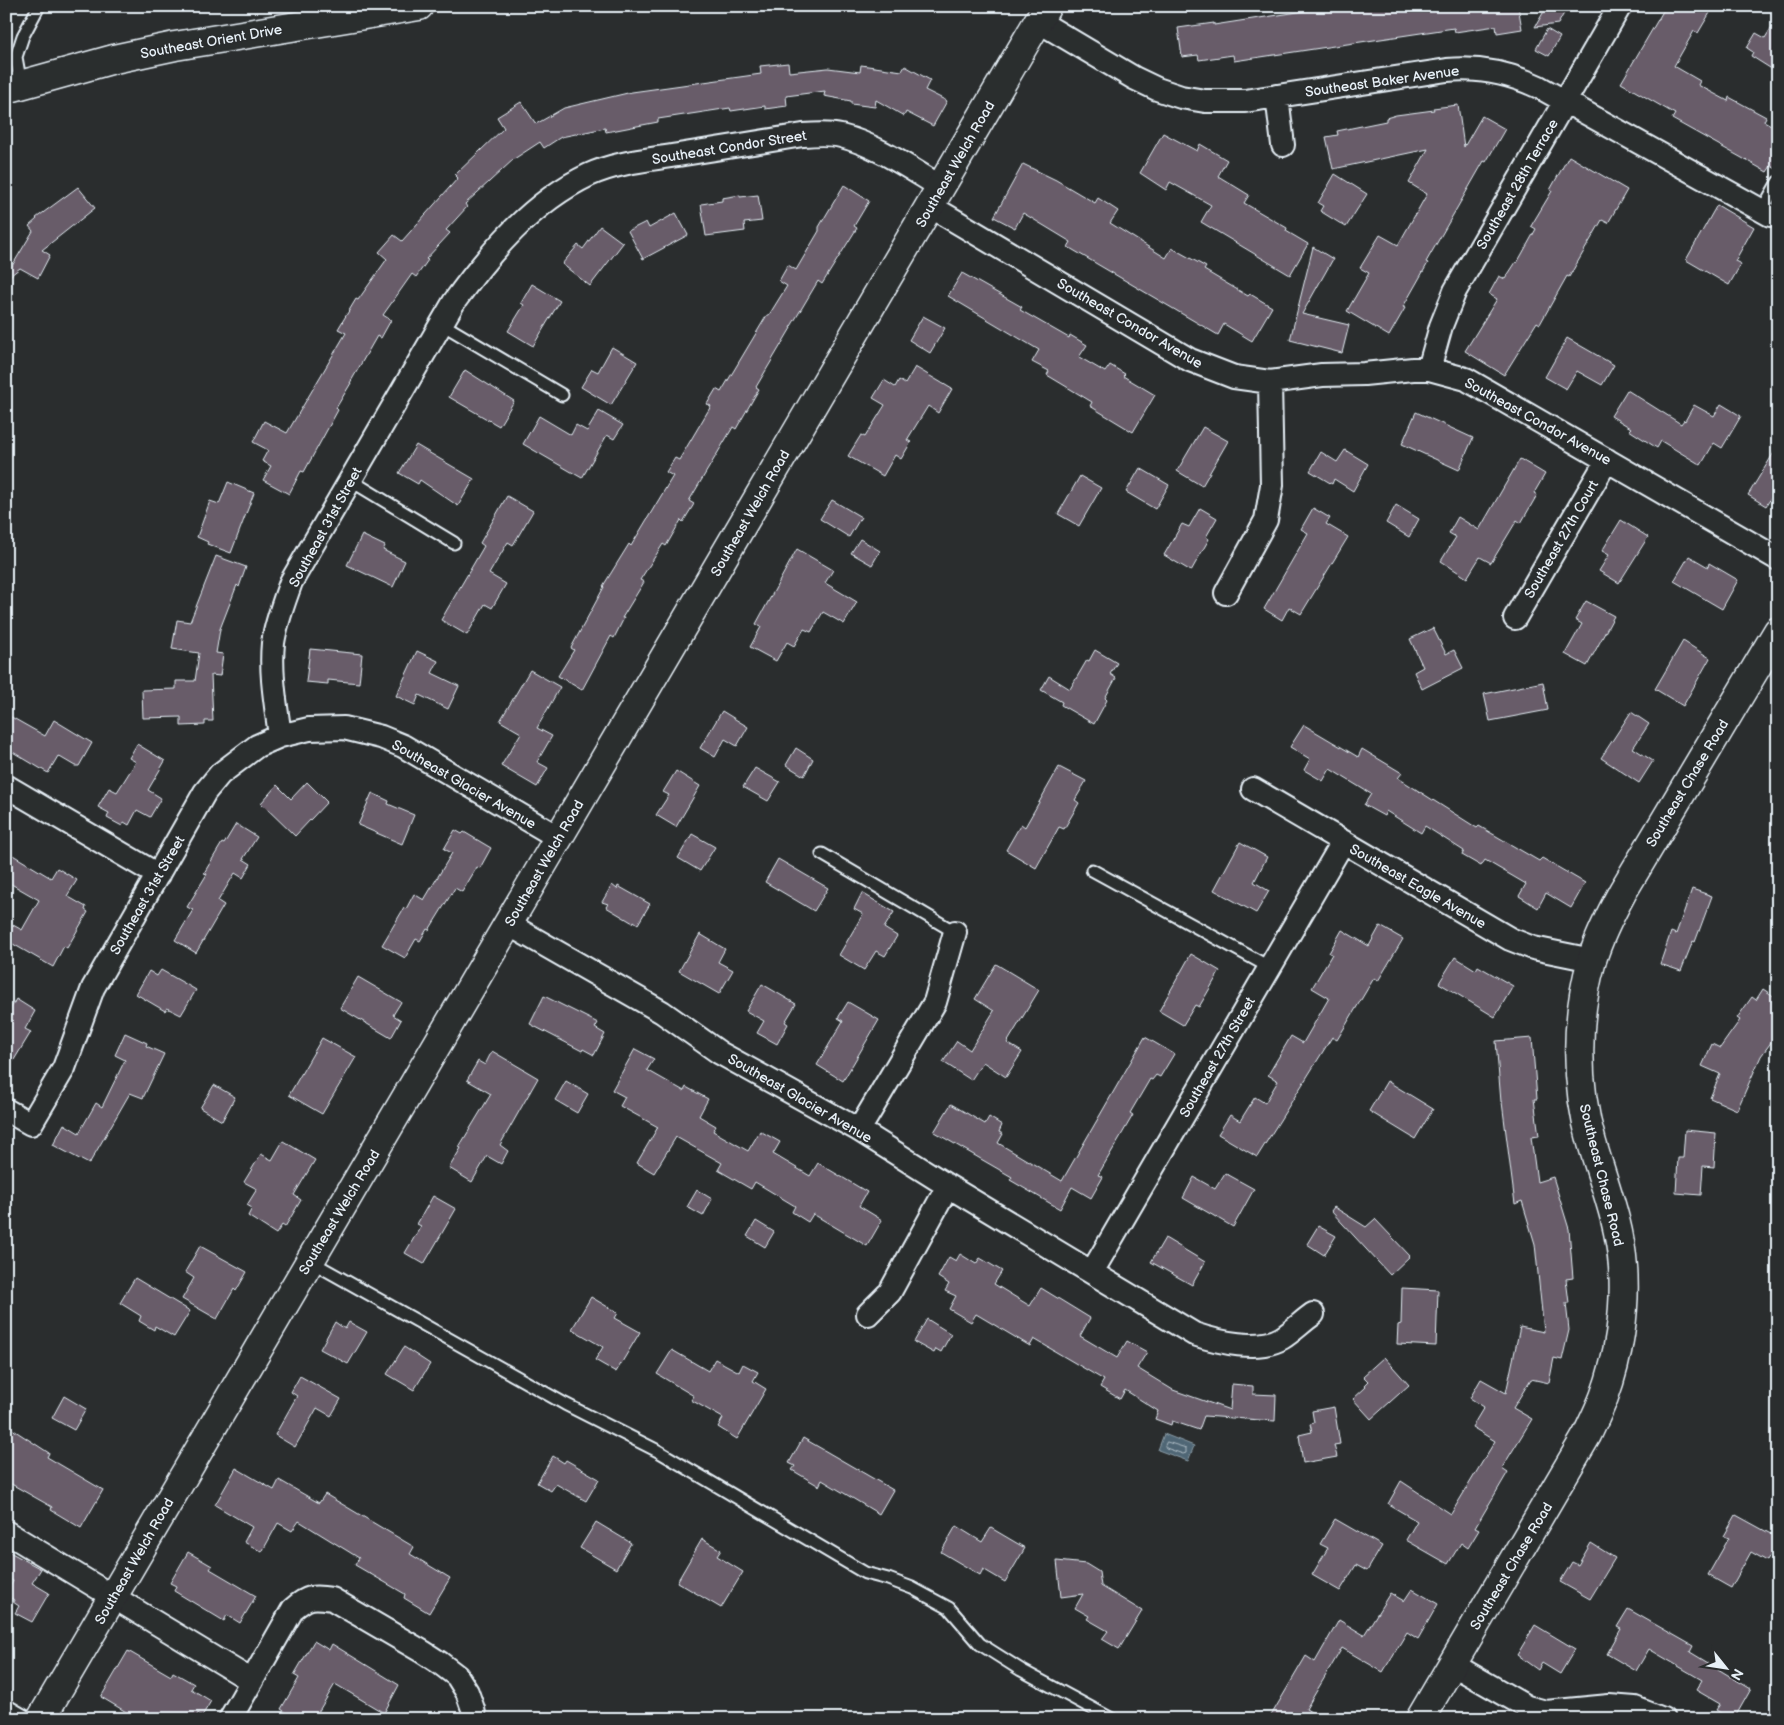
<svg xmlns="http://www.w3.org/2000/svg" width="1784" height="1725" viewBox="0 0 1784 1725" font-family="'Balsamiq Sans',sans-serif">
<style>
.water{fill:#4f6674;stroke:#8c9ea9}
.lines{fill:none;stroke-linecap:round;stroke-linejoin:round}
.shore{stroke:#abb9c3;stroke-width:1}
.building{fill:#675b69;stroke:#e8f1f8}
.service-casing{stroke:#e8f1f8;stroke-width:15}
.minor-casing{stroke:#e8f1f8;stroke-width:26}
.tertiary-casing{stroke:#e8f1f8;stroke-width:31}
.secondary-casing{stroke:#e8f1f8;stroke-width:31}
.service{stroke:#2a2d2e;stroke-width:11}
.minor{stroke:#2a2d2e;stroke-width:22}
.tertiary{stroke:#2a2d2e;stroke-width:28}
.secondary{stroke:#2a2d2e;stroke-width:28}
.labels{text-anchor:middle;stroke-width:4;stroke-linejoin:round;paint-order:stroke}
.street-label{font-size:14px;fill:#e8f1f8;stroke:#2a2d2e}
</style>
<rect width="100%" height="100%" fill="#2a2d2e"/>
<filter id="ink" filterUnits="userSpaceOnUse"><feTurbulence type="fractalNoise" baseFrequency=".02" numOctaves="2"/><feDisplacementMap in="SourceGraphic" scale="10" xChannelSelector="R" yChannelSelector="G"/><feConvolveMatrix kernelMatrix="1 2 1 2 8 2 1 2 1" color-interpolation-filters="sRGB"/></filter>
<g filter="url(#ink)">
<path class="water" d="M1164 1434 1194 1446 1188 1461 1158 1450Z"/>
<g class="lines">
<path class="shore" d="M1167 1442 1186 1448V1453L1183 1454 1166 1448 1165 1446Z"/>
</g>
<path class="building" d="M1337 6H1518L1522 29 1497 33 1496 26 1455 32 1454 28 1234 61 1233 55 1199 60 1198 55 1182 57 1178 28 1214 23V25Z
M1547 6H1568L1558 24 1535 27Z
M1666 6H1714L1698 33 1694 31 1674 66 1700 81 1698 85 1728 101 1729 97 1766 117 1764 121 1778 129V170L1771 166 1767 172 1751 163 1672 119 1675 114 1621 83Z
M1778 17V73L1751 56 1753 52 1747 48 1756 33 1765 38Z
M1547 29 1560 37 1549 56 1536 49Z
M788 63 789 72 828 68 860 72 861 65 902 71 905 66 930 80 925 90 947 101 933 126 906 112 904 116 876 100 875 107 851 104V101L824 96 825 91 786 96 787 106 765 109V106L731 111 730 108 658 119V122L606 132 605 128 561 137 544 148 540 142 514 159 465 204 467 207 446 230 450 233 426 259 428 260 416 277 412 274 383 315 391 320 381 338 377 336 350 383H351L336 408 338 410 304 472 301 471 289 494 263 480 271 466 262 461 268 450 253 442 264 421 287 433 346 333 338 329 356 299 358 300 387 259 379 252 394 235 402 241 458 178 455 175 504 128 497 117 521 102 536 124 564 108 632 92 761 74 760 66Z
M1458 105 1464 147 1482 116 1505 129 1486 162 1484 161 1426 262 1428 263 1403 307 1405 308 1389 336 1347 311 1369 273 1360 268 1380 235 1398 245 1427 194 1409 183 1428 149 1333 169 1326 137 1338 135 1337 131 1386 121V118L1396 115 1434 110 1433 108Z
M1163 133 1197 151 1200 144 1227 160 1218 176 1249 195 1244 203 1287 228 1286 231 1308 244 1290 275 1201 222 1211 205 1170 182 1166 190 1140 173Z
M1569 156 1627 190 1608 223 1602 220 1569 277 1567 276 1540 324 1537 322 1504 375 1465 351 1497 299 1489 294 1499 276 1505 279 1516 262 1517 263 1536 229 1531 226 1552 191 1550 190Z
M1023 164 1056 180 1095 203 1098 198 1118 211 1110 223 1166 258 1172 248 1206 267 1204 270 1248 296 1250 294 1272 307 1252 341 1224 324 1218 335 1068 247 1071 242 1023 213 1015 228 994 217Z
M1335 174 1367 194 1346 227 1320 211 1323 206 1318 203Z
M844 185 869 201 854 226 857 228 822 284 818 281 790 328H791L756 387 759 389 736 429 733 427 689 501 694 504 683 522 681 520 666 546 663 544 640 580 644 582 622 618H624L614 638 611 636 582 690 558 676 574 650 571 648 604 587 603 586 629 544 631 546 673 476 666 472 675 458 679 460 711 406 707 404 716 389 721 392 767 315H769L787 286 779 281 788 265 796 270 819 231V227Z
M78 187 95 208 42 250 50 255 38 278 20 268 6 279V276L33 231 29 226 37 219 36 218Z
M740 195V197L758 195 762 221 744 223 745 231 706 236 701 204 722 201V198Z
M1717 205 1754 227 1735 261 1741 264 1729 285 1686 260Z
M676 213 688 235 643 259 628 231 646 222 649 228Z
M600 226 623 243 590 286 562 264 578 245 583 249Z
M1313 247 1333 259 1302 314 1349 325 1342 353 1290 340Z
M962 273 1022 307 1020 310 1069 338 1070 335 1087 345 1079 357 1105 372 1110 365 1125 374 1123 376 1155 395 1133 432 1090 406 1092 402 1047 375 1049 371 1032 362 1039 350 948 296Z
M532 284 560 301 533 346 508 331 524 305 521 303Z
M923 316 945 328 930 353 909 340Z
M1567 338 1614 365 1602 385 1577 371 1566 389 1545 377Z
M612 347 637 362 611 405 581 387 592 369 598 372Z
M915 367 952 389 938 413 928 406 907 440 911 442 901 459 895 455 883 476 848 456 861 435 865 437 885 405 873 398 884 380 895 387 899 380 905 384Z
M465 370 514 401 499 426 449 397Z
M1627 390 1681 424 1684 420 1685 421 1694 405 1714 416 1721 404 1741 416 1722 448 1714 443 1701 465 1661 441 1657 448 1629 430 1631 428 1611 416Z
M599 411 623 425 614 439 607 435 582 478 523 444 539 416 571 435 576 425 587 431Z
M1416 412 1473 438 1459 470 1402 444Z
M1203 427 1228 441 1202 486 1177 471Z
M416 445 474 479 458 506 420 480 418 484 399 473Z
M1778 446V487L1766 506 1748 495Z
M1345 450 1368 464 1353 491 1334 479 1332 484 1310 471 1321 452 1337 462Z
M1520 459 1545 474 1534 493 1537 495 1521 523 1517 520 1491 563 1480 557 1467 578 1441 561 1456 537 1449 533 1458 517 1479 530Z
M1140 468 1169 485 1155 509 1126 492Z
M1080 476 1101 488 1079 526 1058 514Z
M228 482 254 493 231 553 207 544 208 542 197 537 210 501 219 504Z
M507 496 533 511 513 545 508 542 489 574 506 584 492 608 485 604 467 635 441 620 484 546 480 543Z
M832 500 861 517 849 537 820 519Z
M1396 505 1419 519 1409 537 1386 523Z
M1200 508 1217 518 1206 537 1209 539 1191 571 1164 555 1182 524 1189 527Z
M1313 508 1330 518 1326 524 1348 537 1301 614 1289 607 1282 620 1264 609 1308 533 1301 529Z
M1621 520 1648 537 1619 583 1599 571 1609 555 1602 551Z
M362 535 385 546 383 550 405 561 393 587 347 565Z
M860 539 880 551 872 565 851 553Z
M797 549 833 570 825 583 857 602 844 624 823 612 811 632 804 629 794 646 787 642 776 661 750 647 761 627 756 624Z
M216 556 246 567 239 587 237 585 220 629 216 653 223 654 220 676 211 675 213 721H205V725L181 726V717L143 718 142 690 176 689V681H195L199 653 172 649 177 620 190 622Z
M1689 556 1708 567 1709 563 1738 580 1722 609 1674 581Z
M1586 601 1614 616 1587 666 1565 654 1582 624 1575 620Z
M1433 628 1446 654 1454 650 1463 668 1422 689 1414 672 1423 667 1410 639Z
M1683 641 1710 658 1683 706 1655 689Z
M310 649 362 654 359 683 328 680V684L306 682Z
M1095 650 1117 663 1110 674 1116 678 1105 698 1107 700 1094 724 1061 705 1062 702 1041 690 1049 676 1070 689 1087 660 1089 661Z
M417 651 438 661 432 673 459 686 448 709 419 695 415 705 396 696Z
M530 670 560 687 537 728 552 736 537 762 548 768 537 787 501 766 521 733 500 721Z
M1543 682 1548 710 1490 721 1484 694Z
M722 711 748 727 737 746 725 739 715 757 700 748Z
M1631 712 1649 724 1633 748 1653 761 1639 783 1601 758Z
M6 714 45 736 54 720 92 743 79 766H75L58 756 48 773 6 748Z
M1304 725 1358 757 1362 749 1402 773 1398 778 1477 828 1479 826 1539 861 1542 858 1585 883 1571 908 1546 893 1538 908 1519 896 1526 884 1485 860 1481 866 1462 855 1464 851 1425 826 1421 833 1386 811 1384 816 1364 805 1371 794 1330 769 1323 781 1304 770 1310 759 1290 747Z
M137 744 165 761 148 790 161 798 150 817 137 810 129 825 124 822 122 826 107 818 109 813 98 807 109 788 117 792 136 762 129 758Z
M796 748 813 759 804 776 786 765Z
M1059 767 1086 781 1075 800 1079 803 1064 829 1059 827 1036 868 1006 850 1021 824 1025 827Z
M755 768 780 782 768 801 743 787Z
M676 771 700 786 676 827 656 815 669 795 663 792Z
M307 782 327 802 295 836 261 803 277 785 291 799Z
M372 793 389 801 388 804 414 815 402 844 358 825Z
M236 824 257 837 243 859 251 864 243 878 235 873 218 901 224 905 196 953 175 940 193 910 187 907 207 874 204 873 222 843 224 844Z
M455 830 462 834 464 832 491 848 480 868 477 867 462 892 455 888 429 930 427 929 420 941 416 939 405 958 382 945 404 908 406 909 414 894 424 900 452 853 444 849Z
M692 834 715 847 700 871 678 858Z
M1240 842 1267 857 1254 882 1269 891 1256 913 1214 890Z
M6 851 51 878 57 868 77 880 67 896 86 907 85 910 88 912 67 948 64 946 53 967 6 940V936L13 925 22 930 39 900 6 881Z
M778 859 828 888 814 911 765 882Z
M612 885 617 889 618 886 650 904 638 924 634 921 633 923 606 907 608 904 602 902Z
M1692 889 1712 896 1695 942 1693 941 1681 971 1660 964 1671 932 1676 934Z
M862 893 894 912 884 928 897 936 885 956 876 951 864 970 839 955 863 914 854 909Z
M1380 926 1403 939 1378 981 1374 978 1337 1040 1332 1037 1257 1157 1218 1134 1230 1115 1240 1121 1255 1097 1265 1103 1278 1081 1268 1075 1291 1036 1303 1043 1329 998 1312 988 1332 954 1329 953 1342 930 1369 946Z
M700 934 725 949 718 962 733 970 719 994 679 971Z
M1191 954 1220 971 1199 1007 1195 1005 1183 1025 1159 1011Z
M1455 957 1476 970 1478 966 1513 986 1495 1017 1439 983Z
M996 964 1039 990 1007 1043 1022 1052 1006 1077 983 1062 971 1080 943 1062 957 1041 970 1050 994 1011 975 999Z
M161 970 196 990 181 1015 167 1008 165 1011 136 994 149 971 157 976Z
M358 977 401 1002 393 1015 401 1020 391 1038 340 1008Z
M762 984 796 1004 785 1022 788 1024 777 1044 757 1033 764 1021 746 1011Z
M1763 989 1778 999V1033L1761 1056 1737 1110 1710 1098 1720 1074 1702 1066 1712 1044 1720 1048 1740 1020 1737 1018 1752 997 1756 1000Z
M544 996 598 1023 595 1028 605 1034 594 1055 583 1049 582 1051 530 1024Z
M16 999 35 1011 25 1029 31 1032 6 1073V1017Z
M848 1002 879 1020 843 1081 817 1065 843 1021 838 1018Z
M125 1033 147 1043 146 1046 164 1054 143 1098 130 1093 89 1164 53 1145 64 1124 79 1133 96 1103 102 1107 125 1060 115 1055Z
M1145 1037 1174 1054 1160 1077 1156 1075 1152 1080 1150 1079 1130 1113 1133 1115 1098 1175 1103 1177 1091 1198 1072 1187 1060 1209 1010 1180 1012 1177 934 1132 951 1104 985 1124 989 1117 1002 1125 999 1132 1003 1134 998 1143 1062 1181Z
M322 1038 356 1057 322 1114 289 1095Z
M1532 1038 1537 1099H1534L1539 1136 1531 1137 1537 1182 1553 1177 1569 1229 1573 1278 1566 1279 1569 1303H1566L1569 1330 1562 1360 1554 1358 1549 1383 1531 1379 1513 1408 1532 1419 1502 1468 1508 1472 1475 1528 1479 1530 1468 1548 1461 1543 1448 1564 1406 1540 1417 1521 1388 1504 1401 1481 1451 1514 1495 1441 1472 1427 1484 1407 1470 1398 1481 1379 1506 1393 1520 1327 1544 1332 1535 1244 1522 1201 1515 1204 1502 1102H1501L1496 1041Z
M635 1049 654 1059 647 1070 684 1091 686 1087 708 1099 699 1116 716 1126 713 1131 748 1151 760 1131 780 1142 773 1154 810 1176 818 1163 867 1192 859 1206 882 1220 867 1246 813 1214 808 1222 792 1212 795 1206 755 1182 751 1189 718 1170 722 1163 676 1137 654 1173 637 1163 658 1127 620 1106 625 1097 612 1090Z
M492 1051 538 1078 500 1145 508 1151 501 1164 487 1156 472 1182 449 1168 461 1148 459 1147 491 1094 467 1080 478 1061 485 1065Z
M566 1081 588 1094 577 1113 555 1100Z
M1387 1081 1433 1109 1415 1139 1369 1111Z
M214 1085 235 1097 222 1121 200 1108Z
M1685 1130 1716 1133 1714 1167 1703 1166 1701 1195 1676 1193 1678 1158H1683Z
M283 1141 315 1160 294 1195 301 1200 285 1227 282 1225 276 1234 248 1216 252 1208 247 1205 257 1189 244 1182 261 1154 272 1160Z
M1225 1173 1254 1189 1233 1227 1183 1198 1194 1177 1215 1189Z
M697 1190 712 1199 703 1216 687 1207Z
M433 1196 456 1209 424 1264 405 1253 421 1226 417 1224Z
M1334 1207 1366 1227 1375 1219 1410 1256 1390 1275 1331 1211Z
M756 1221 774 1232 765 1247 747 1236Z
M1318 1226 1336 1236 1324 1255 1307 1244Z
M1165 1238 1205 1262 1192 1285 1151 1262Z
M200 1246 247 1272 236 1291 234 1289 217 1319 182 1299 194 1278 185 1272Z
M960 1254 976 1264 980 1258 1002 1271 994 1284 1030 1306 1041 1288 1090 1318 1080 1336 1117 1358 1127 1341 1147 1352 1137 1368 1173 1390 1230 1410 1232 1384 1253 1386V1394L1276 1395 1275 1421 1204 1416 1199 1430 1172 1421 1171 1425 1155 1419 1158 1411 1125 1390 1120 1399 1100 1387 1104 1380 1034 1339 1030 1346 976 1314 971 1322 949 1309 956 1296 945 1291 949 1284 938 1277 949 1257 956 1261Z
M135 1278 190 1311 174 1337 155 1326 154 1330 139 1321 141 1316 120 1303Z
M1402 1288 1438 1290 1436 1346 1397 1344 1398 1325 1401 1324Z
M591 1297 618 1313 615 1318 640 1332 616 1372 595 1360 603 1347 572 1329Z
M927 1319 951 1334 941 1352 936 1349 934 1353 914 1342Z
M335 1322 345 1329 349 1322 367 1332 348 1364 320 1349Z
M404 1347 430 1364 414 1390 387 1374Z
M672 1350 708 1371 715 1359 739 1372 743 1364 758 1372 753 1381 766 1389 737 1439 718 1427 723 1418 691 1400 694 1396 657 1374Z
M1384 1357 1409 1385 1371 1419 1353 1399 1366 1387 1364 1385 1368 1381 1363 1376Z
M300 1376 341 1399 331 1416 317 1408 295 1447 275 1435 297 1396 291 1392Z
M64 1396 86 1409 74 1430 52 1418Z
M1334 1407 1340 1444 1334 1445 1337 1457 1303 1463 1299 1435 1312 1432 1310 1424 1314 1423 1312 1411Z
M6 1425 49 1453 47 1457 103 1490 81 1528 51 1510 52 1507 6 1481Z
M803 1438 893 1490 879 1514 822 1480 819 1486 792 1470 795 1466 789 1463Z
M553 1456 564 1463 566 1460 599 1479 586 1501 556 1484 551 1491 537 1483Z
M236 1468 274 1490 279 1480 319 1503 325 1494 414 1547 410 1554 450 1578 429 1613 404 1598 405 1594 355 1565 359 1558 299 1521 292 1531 278 1523 262 1552 244 1542 252 1527 215 1505Z
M1736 1515 1778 1538V1543L1767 1561 1751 1552 1731 1588 1708 1575 1729 1538 1724 1536Z
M1335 1519 1382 1546 1367 1571 1356 1565 1340 1591 1312 1575 1328 1548 1320 1544Z
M596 1522 631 1543 616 1569 580 1548Z
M956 1526 982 1542 991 1528 1025 1548 1005 1582 983 1569 980 1575 941 1552Z
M702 1539 721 1550 717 1556 743 1572 721 1608 677 1582Z
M1591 1543 1615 1558 1590 1599 1560 1582 1572 1562 1578 1565Z
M6 1550 41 1569 32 1583 49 1593 32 1622 15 1613 19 1606 13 1602 14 1600 6 1595 13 1581 6 1577Z
M188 1552 212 1566 210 1569 256 1596 240 1623 227 1615 224 1621 174 1591 176 1586 170 1583Z
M1057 1561 1086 1564 1099 1572 1101 1586 1142 1611 1119 1649 1102 1639 1108 1631 1087 1619 1089 1616 1075 1608 1083 1594 1061 1597Z
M1412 1589 1438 1604 1418 1639 1407 1632 1383 1672 1342 1648 1306 1709 1323 1719H1269L1306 1656 1315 1662 1339 1620 1364 1635 1390 1593 1404 1601Z
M1628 1609 1693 1646 1690 1652 1751 1689 1734 1719H1730L1716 1710 1720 1704 1696 1690 1702 1680 1649 1649 1636 1671 1607 1654 1621 1629 1617 1627Z
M1535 1625 1575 1649 1560 1674 1542 1663 1538 1670 1517 1655Z
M314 1641 329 1650 332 1644 399 1685 384 1713 335 1684 314 1719H283L287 1713 281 1709 299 1678 294 1675Z
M128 1651 171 1676 173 1672 194 1684 191 1689 211 1701 202 1716 198 1713 195 1719H138L101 1697Z"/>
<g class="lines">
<g class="service-casing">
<path id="service" d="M21 85 16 57 23 36 39 6
M1762 210 1778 182
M442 324 562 395
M350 480 454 543
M822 854 955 932
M1092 870 1269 967
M310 1261 565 1404 658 1451 865 1573 888 1579 912 1588 949 1608 980 1644 1021 1670 1112 1719
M6 1705 30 1719"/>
</g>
<g class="minor-casing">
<path id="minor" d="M1038 21 1134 78 1157 89 1181 97 1205 101H1245L1447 70C1480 67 1509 73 1539 87L1770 215
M1277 96 1283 145
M930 206 1190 360 1234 377 1270 382 1322 375 1364 374 1413 369H1429L1466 379 1778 559
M1429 369 1441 326 1455 291 1620 6
M1226 593 1266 520 1272 485 1270 382
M1515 618 1607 460
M280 736C276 705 270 674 273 643 276 622 284 602 291 582L454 302C490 252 532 202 589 175 617 162 648 160 678 155 720 148 761 142 803 135 815 134 829 133 841 136 877 145 909 168 941 187
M6 786 158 875
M1253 789 1510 939 1533 948 1592 960
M508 924 662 1012 720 1053 859 1130 948 1186 1194 1334C1218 1342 1259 1352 1282 1338 1293 1331 1303 1321 1313 1314
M6 1110 31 1124 64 1068 93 988 205 792 220 774 257 746 280 736 309 729 344 728 381 737 403 746 559 838
M859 1130 935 1002 955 932
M1092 1272 1343 842
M868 1314 890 1292 948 1186
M6 1532 252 1681
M1452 1664 1527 1707 1546 1712 1609 1706 1635 1708 1663 1719
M230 1719 293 1609C308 1596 313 1596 332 1599L423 1652 440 1663 457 1676 467 1692 473 1709 475 1719"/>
</g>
<g class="tertiary-casing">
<path id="tertiary" d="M41 1719 1047 6
M1420 1719 1587 1435C1593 1422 1599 1410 1604 1397 1619 1357 1626 1309 1623 1267 1620 1223 1604 1184 1592 1143 1575 1085 1575 1018 1592 960 1599 936 1611 913 1623 891L1778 631"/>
</g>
<g class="secondary-casing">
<path id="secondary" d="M6 89 114 59 175 46 419 6"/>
</g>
<use href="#service" class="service"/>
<use href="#minor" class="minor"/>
<use href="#tertiary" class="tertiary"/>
<use href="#secondary" class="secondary"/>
</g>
</g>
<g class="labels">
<g class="street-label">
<text transform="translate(211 41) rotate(-10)" y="5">Southeast Orient Drive</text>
<text transform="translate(1382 81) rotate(-8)" y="5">Southeast Baker Avenue</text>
<text transform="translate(729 147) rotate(-9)" y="5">Southeast Condor Street</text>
<text transform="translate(955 164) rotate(-60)" y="5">Southeast Welch Road</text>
<text transform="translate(1517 184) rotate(-60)" y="5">Southeast 28th Terrace</text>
<text transform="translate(1130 323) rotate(30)" y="5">Southeast Condor Avenue</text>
<text transform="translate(1538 421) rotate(29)" y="5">Southeast Condor Avenue</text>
<text transform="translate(750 513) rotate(-60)" y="5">Southeast Welch Road</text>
<text transform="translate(325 527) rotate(-61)" y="5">Southeast 31st Street</text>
<text transform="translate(1561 539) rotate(-60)" y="5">Southeast 27th Court</text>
<text transform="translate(1687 783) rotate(-59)" y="5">Southeast Chase Road</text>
<text transform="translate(464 784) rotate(30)" y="5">Southeast Glacier Avenue</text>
<text transform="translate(544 863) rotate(-60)" y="5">Southeast Welch Road</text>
<text transform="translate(1418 886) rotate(30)" y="5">Southeast Eagle Avenue</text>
<text transform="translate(147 895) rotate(-60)" y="5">Southeast 31st Street</text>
<text transform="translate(1217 1057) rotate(-60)" y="5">Southeast 27th Street</text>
<text transform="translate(800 1098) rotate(30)" y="5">Southeast Glacier Avenue</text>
<text transform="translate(1602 1175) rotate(76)" y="5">Southeast Chase Road</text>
<text transform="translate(339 1212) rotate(-59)" y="5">Southeast Welch Road</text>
<text transform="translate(134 1561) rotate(-60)" y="5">Southeast Welch Road</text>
<text transform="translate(1511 1566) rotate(-59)" y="5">Southeast Chase Road</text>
</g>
</g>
<rect width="1784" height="1725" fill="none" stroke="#2a2d2e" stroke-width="25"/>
<rect x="12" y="12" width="1759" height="1700" fill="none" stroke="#e8f1f8" stroke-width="2" filter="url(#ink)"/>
<g transform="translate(1726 1668) rotate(120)" stroke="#2a2d2e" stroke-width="4" paint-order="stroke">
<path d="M0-4L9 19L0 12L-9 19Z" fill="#e8f1f8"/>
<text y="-8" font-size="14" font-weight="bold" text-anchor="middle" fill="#e8f1f8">N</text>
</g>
</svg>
